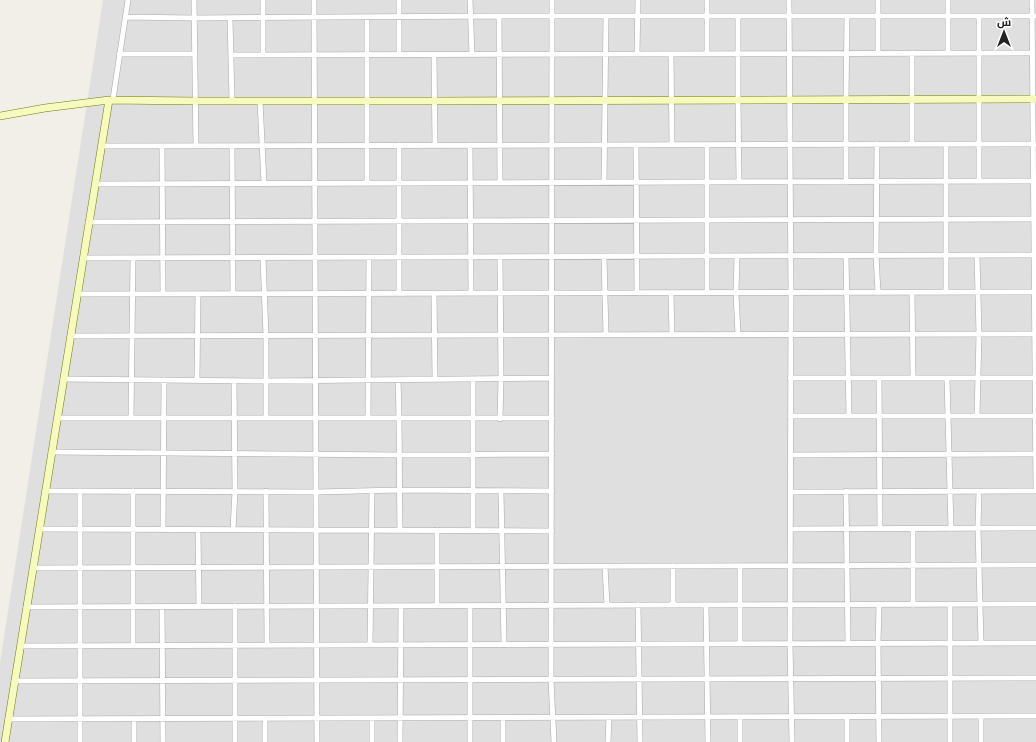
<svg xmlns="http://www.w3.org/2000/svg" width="1036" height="742" viewBox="0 0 1036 742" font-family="Ubuntu,Cairo,sans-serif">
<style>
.residential{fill:#e0dfdf}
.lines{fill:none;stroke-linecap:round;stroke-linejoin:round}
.street-casing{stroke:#a9a9a9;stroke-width:6}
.secondary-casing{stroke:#707d05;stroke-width:8}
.street{stroke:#fff;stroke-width:5}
.secondary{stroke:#f7fabf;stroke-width:7}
</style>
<rect width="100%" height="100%" fill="#f2efe9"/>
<path class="residential" d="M103 0H1036V742H0V663Z"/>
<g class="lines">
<g class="street-casing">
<path id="street" d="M194 0 196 146
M263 0V55
M314 0 317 742
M399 0V55
M470 0 472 54
M552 0 551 680 554 742
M707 0V54
M789 0 791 293 790 644 792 742
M878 0V53
M948 0V53
M1032 0 1036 487
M499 16 500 183
M738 16V100L739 182
M979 16V181
M125 17 194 18 499 16H1036
M367 17V183
M230 18 232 101
M119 54H194
M637 54 638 0
M671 54 672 145
M231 55 1032 53
M434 55 435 145
M113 99 128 0
M260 101 264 183
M877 144 876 256 878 292
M912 144V53
M946 144V292
M399 145V293
M470 145 471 293
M636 145 637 293
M101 146 1036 144
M162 146 163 294
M232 146 233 294
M604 182 606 17
M846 182V100L847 16
M95 184 1036 181
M88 222 1036 219
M977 255 979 334 977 416
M737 256 736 293 738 335
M846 256 849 416
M500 257 501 379 500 419
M604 257 606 335
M83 258 1036 255
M263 258 266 336V418
M912 292 913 378
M434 293 435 379
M671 293 672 335
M707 293V145
M77 294 1036 292
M70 336 1036 334
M790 378H1036
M879 378 880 529
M947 378 951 529
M63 379 266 381 551 378
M197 380 198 294
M398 380C400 431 399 480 400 531
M790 416H1036
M57 418H552
M131 418 133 258
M368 418 369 257
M51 452 400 455 552 454
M790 455 1036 454
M45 491 317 492 399 490 552 491
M133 491V646
M266 491 267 645
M501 491 504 644
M846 491 848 643
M979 491 978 528 981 643
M790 492 1036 491
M39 529 552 531
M790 529 1036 528
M163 530 164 380
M198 530 199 607
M233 530 235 491 234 381
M437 530V606
M473 530V379
M605 566 607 605
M673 566V605
M33 568 1036 565
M638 605 640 742
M706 605 708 742
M913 605V529
M26 607 1036 604
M162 607 163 742
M740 644V566
M370 645 372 491
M20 646 1036 643
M14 681 1036 678
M740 717V742
M847 717V742
M372 718V742
M503 718V742
M8 719 1036 716
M134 719V742
M80 742V491
M235 742V606
M265 742V718
M400 742 401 606
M470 742V606
M608 742 609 717
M879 742 878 643 879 605
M950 742V605
M981 742V717"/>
</g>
<g class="secondary-casing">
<path id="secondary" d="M0 116 45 108 109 100
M5 742 109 100 195 101H434L1036 99"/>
</g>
<use href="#street" class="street"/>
<use href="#secondary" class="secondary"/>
</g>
<g transform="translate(1004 32)" stroke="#ffffff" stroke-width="3" paint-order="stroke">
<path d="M0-3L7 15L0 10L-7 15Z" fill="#222222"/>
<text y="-6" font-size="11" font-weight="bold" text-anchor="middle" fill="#222222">ش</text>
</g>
</svg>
